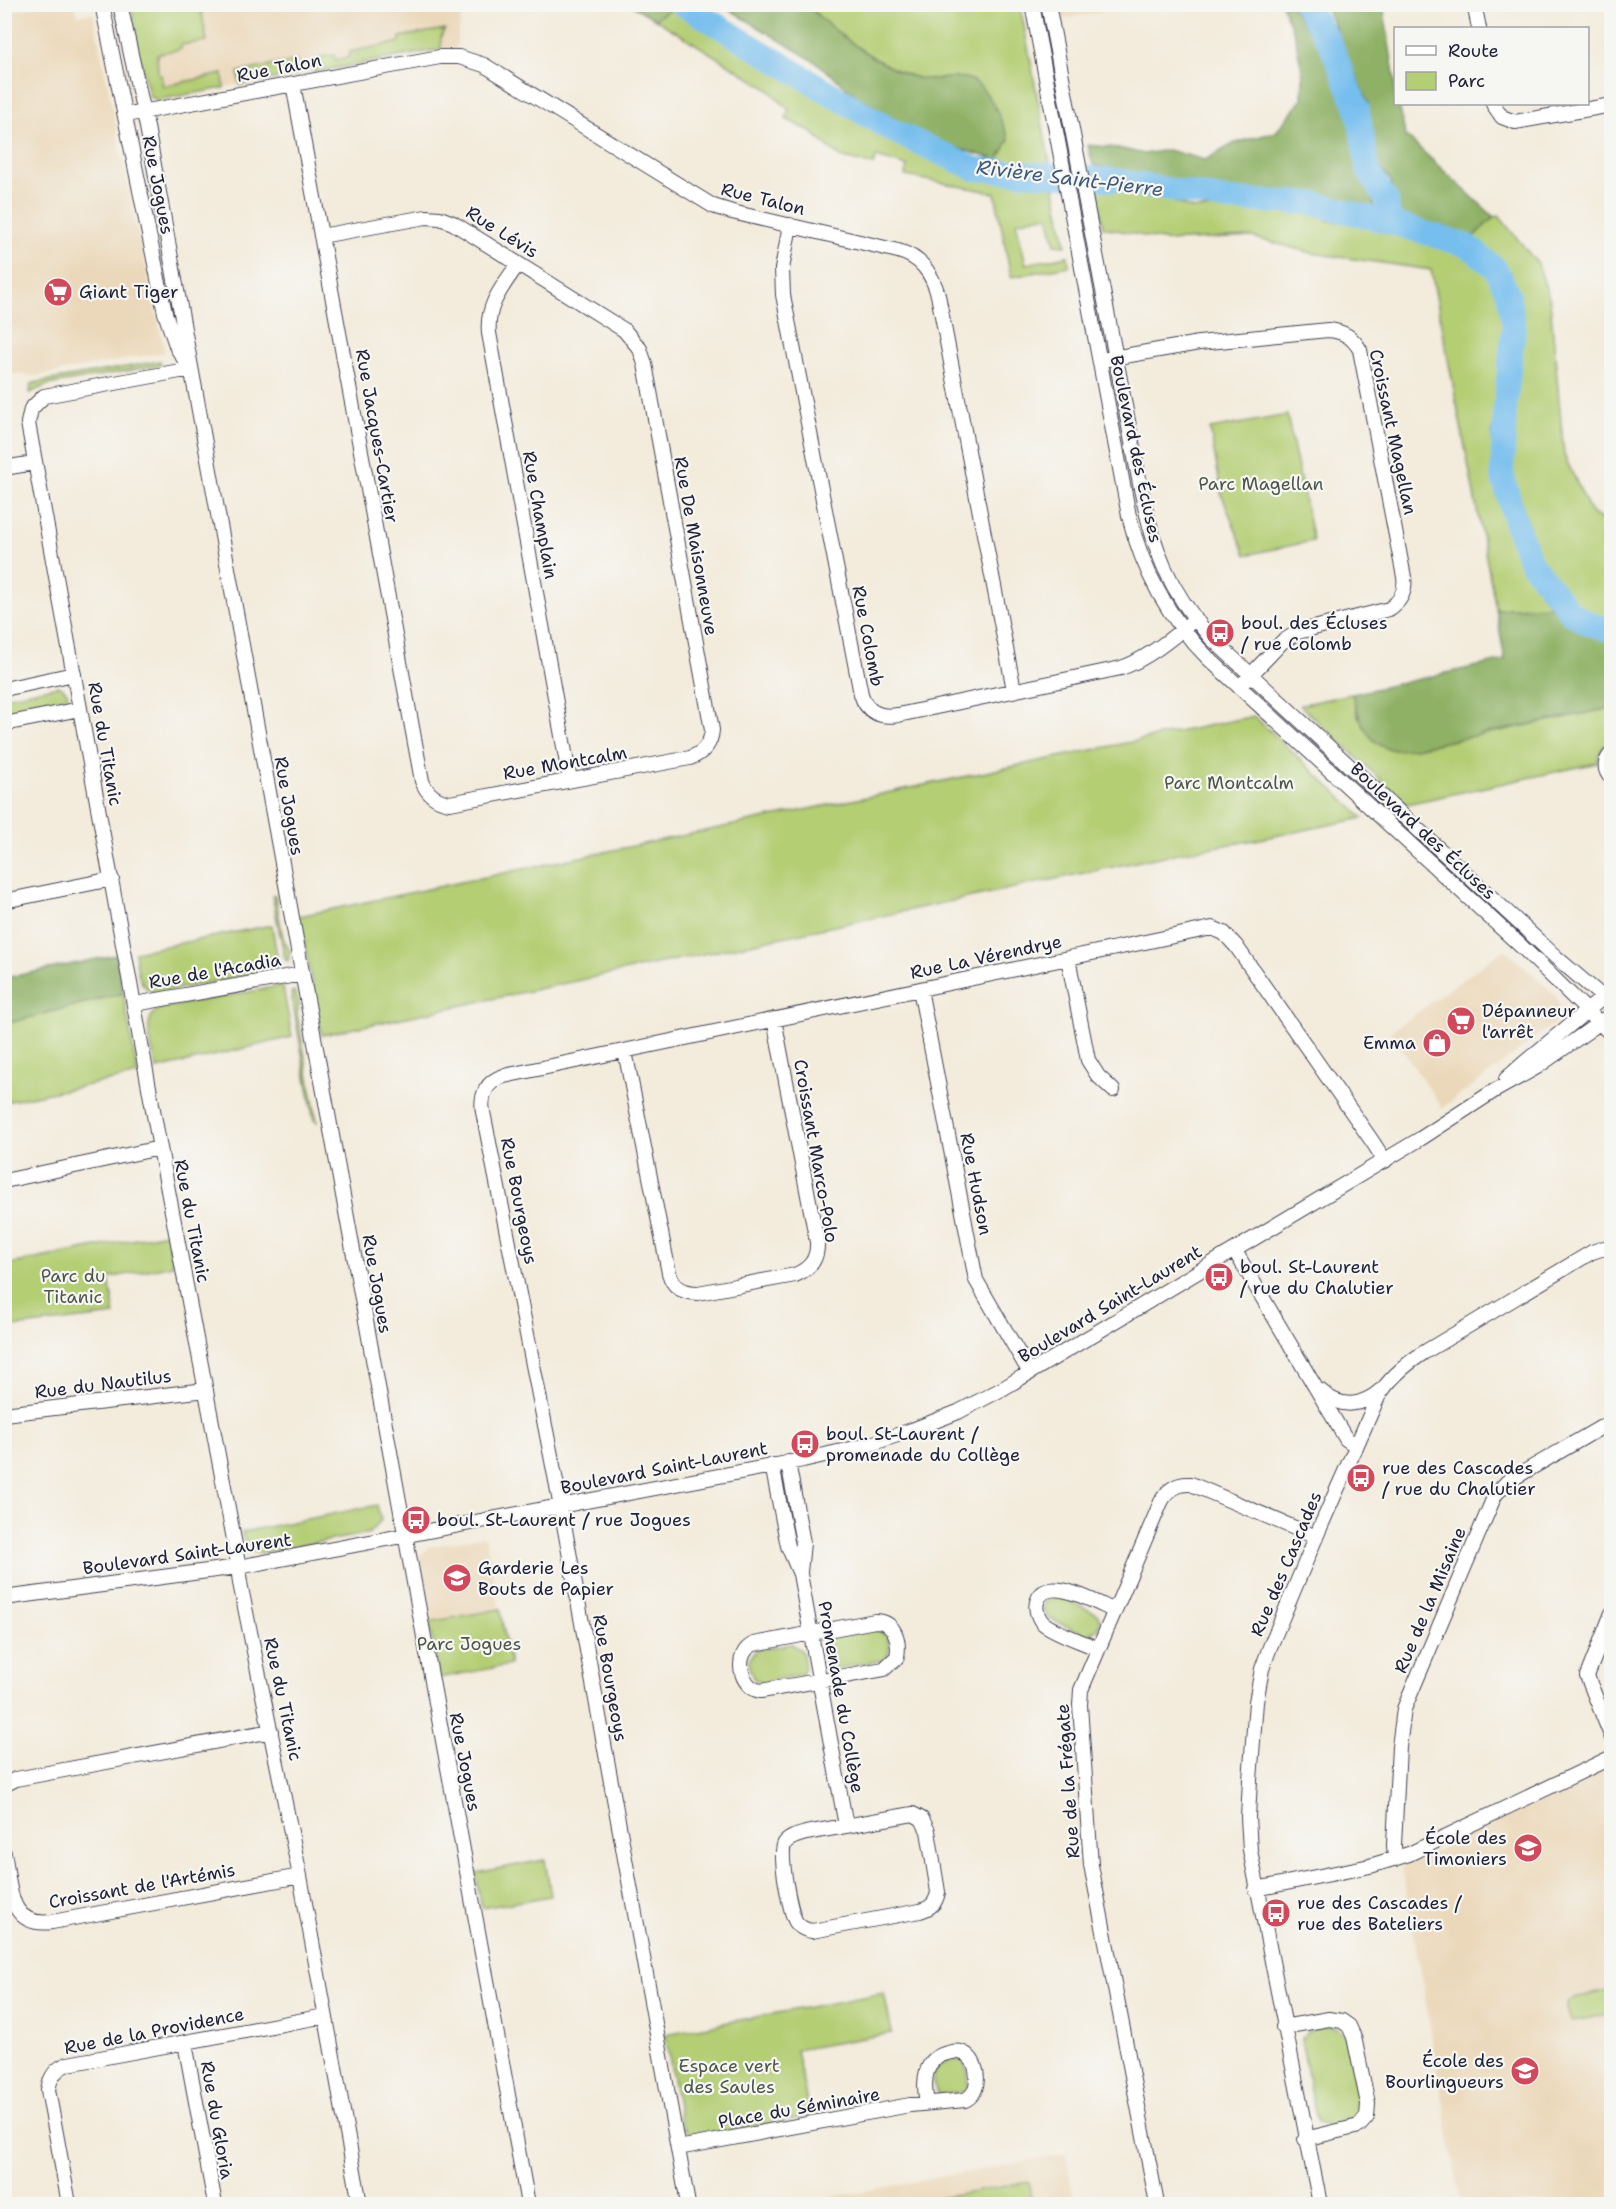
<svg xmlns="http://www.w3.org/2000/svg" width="1616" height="2209" viewBox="0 0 1616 2209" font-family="'Shantell Sans',sans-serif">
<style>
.built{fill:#ebd8ba}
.green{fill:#b4ce73;stroke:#6b7857;stroke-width:1.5}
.forest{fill:#8fb165;stroke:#586a50;stroke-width:1.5}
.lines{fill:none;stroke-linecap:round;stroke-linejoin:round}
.river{stroke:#76beee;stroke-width:24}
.minor-casing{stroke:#414053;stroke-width:16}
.minor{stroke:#fff;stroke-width:14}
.labels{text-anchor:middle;stroke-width:4.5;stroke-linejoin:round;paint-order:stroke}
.street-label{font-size:18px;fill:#22223b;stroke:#f6f6f2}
.poi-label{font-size:18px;fill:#22223b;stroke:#f6f6f2;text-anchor:start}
.park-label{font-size:18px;fill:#4e564c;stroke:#f6f6f2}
.water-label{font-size:20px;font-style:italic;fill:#3f597a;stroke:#f6f6f2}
</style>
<rect width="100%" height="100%" fill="#f6f6f2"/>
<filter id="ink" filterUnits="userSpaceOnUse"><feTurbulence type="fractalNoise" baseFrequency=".0167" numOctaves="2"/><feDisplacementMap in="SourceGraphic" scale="12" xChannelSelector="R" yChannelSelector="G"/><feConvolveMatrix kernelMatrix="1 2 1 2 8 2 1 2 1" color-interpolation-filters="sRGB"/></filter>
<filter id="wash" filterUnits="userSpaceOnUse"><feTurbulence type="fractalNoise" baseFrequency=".008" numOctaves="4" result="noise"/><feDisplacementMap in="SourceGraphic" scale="24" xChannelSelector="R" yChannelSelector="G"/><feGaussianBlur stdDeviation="1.35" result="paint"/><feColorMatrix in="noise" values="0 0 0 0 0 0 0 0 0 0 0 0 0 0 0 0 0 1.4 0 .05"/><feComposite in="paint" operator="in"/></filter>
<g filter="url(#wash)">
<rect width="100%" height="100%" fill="#f3ebdb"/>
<path class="built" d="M72 4 79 15 93 13 133 210 165 352 37 376 5 373 4 12 43 5Z
M198 5H463L456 49H435L154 100 147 92 138 49 203 38Z
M1060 5V4L1138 5 1063 19Z
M1505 949 1556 996 1559 1005 1558 1016 1553 1024 1494 1070 1442 1108 1390 1032Z
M485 1536 500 1609 429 1622 418 1562 419 1554 421 1555 429 1547Z
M1611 1767V2204H1461L1402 1867Z
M1066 2154 1075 2204H792Z"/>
<path class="green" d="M676 4 714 21 763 54 815 86 860 118 907 144 956 165 1002 176 1054 185 1066 245 1055 244 1048 215 1016 222 1026 264 1068 256 1069 266 1011 277 995 193 905 176 907 166 876 157 873 165 840 157 810 131 786 119 789 110 768 89 655 19Z
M131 5H212L201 9 207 41 181 45V49L157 54 158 74 161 75 163 86 223 74 224 88 157 100 150 97 138 53Z
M807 5H1020L1051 169 998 160 1009 139C1001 125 983 83 969 79 953 74 934 82 918 78 881 68 833 31 807 5Z
M445 29 441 37V49L314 72 315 63 322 57 334 55 335 60 349 57V52L400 42V37Z
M296 61 297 75 240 85 238 72Z
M1097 187 1141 190 1193 209 1265 207 1287 210 1307 207 1317 209 1328 221 1365 223 1444 245 1466 256 1495 280 1502 292 1509 327 1506 348 1498 376V420L1492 430V439L1496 452 1497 469 1508 521 1525 565 1537 581 1542 595 1550 606 1496 609 1431 270 1312 253 1252 237 1166 241 1103 227Z
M1499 216 1538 264 1550 300 1564 455 1591 513 1611 525V624L1592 619 1577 609 1566 590 1533 554 1528 544 1530 529 1507 459 1508 440 1520 354 1521 322 1516 295 1509 275 1493 255 1473 237 1494 217Z
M160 361 161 365 47 385 30 393 31 385 34 383Z
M1287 415 1313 541 1246 555 1222 496 1210 429Z
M58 686 62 687 67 692 68 698 62 704 5 716V697Z
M1352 694 1358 717 1415 748 1611 708V741C1603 746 1598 754 1597 763L1407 804 1300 705Z
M1254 716 1363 818 1255 840 1178 853 322 1035 299 916Z
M272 895H275L283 938 290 951 288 961 285 959Z
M272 925 279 969 156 993C136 986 138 971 135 952Z
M279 986 283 987 292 1037 157 1069C153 1051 140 1021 158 1009Z
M294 991 299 1004 297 1014 317 1122 314 1120 291 993Z
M123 993 138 1075 5 1102V1024Z
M167 1233 173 1265 109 1278 115 1315 5 1328V1265Z
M377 1505 381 1520 373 1529 370 1530V1533L259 1553C247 1552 244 1543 242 1532Z
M1055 1596 1061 1597 1096 1613 1100 1618 1099 1628 1089 1634 1083 1633 1050 1619C1043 1613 1042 1608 1045 1601Z
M500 1609 510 1665 439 1678 429 1622Z
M874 1629 883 1632C890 1640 892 1652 884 1660L834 1669 828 1638Z
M791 1644 802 1651 805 1667 802 1674 764 1683 754 1679C748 1669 746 1657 757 1650Z
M545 1860 551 1896 482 1908 475 1873Z
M1607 1991 1611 1995V2013L1573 2022C1568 2018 1566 2008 1568 2001L1580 1997Z
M884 1993 892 2033 796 2050 810 2116 699 2136C690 2135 685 2131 681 2123L665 2034Z
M1327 2026 1337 2028 1345 2034 1361 2108C1357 2125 1330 2131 1317 2122L1301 2039 1307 2032Z
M951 2059 963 2061 968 2074 967 2089 963 2092 939 2095C927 2078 934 2066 951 2059Z
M1029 2182 1033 2204H907Z"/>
<path class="forest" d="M631 5H676L655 19Z
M722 5H807C833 31 882 69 918 78 933 82 955 74 969 79 989 86 1002 122 1009 139L998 160 950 146 903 124 858 97 817 63Z
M1282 5H1291C1309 31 1330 58 1341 88 1351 114 1350 142 1359 169 1364 184 1379 200 1372 215L1299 196 1275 194 1243 196 1093 165 1088 145 1118 148 1144 154 1168 150 1205 160 1235 143 1276 132 1302 99 1303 76 1295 36Z
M1325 5H1383L1395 80 1396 104H1399L1405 135 1494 217 1473 237 1396 215 1391 181 1377 165 1368 103Z
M1550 606C1566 621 1588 639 1611 637V708L1415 748C1408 749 1402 750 1396 750 1368 749 1358 716 1352 694L1505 660 1496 609Z
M116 955 123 993 5 1024V978Z"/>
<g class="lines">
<path class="river" d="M682 4 891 130 975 169 1116 180 1228 200 1312 203 1389 222
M1305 4 1330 43 1358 110 1368 170 1387 201 1389 222 1468 246 1495 268 1508 293 1514 326 1505 408 1502 474 1516 524 1531 563 1571 613 1590 624 1612 631"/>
</g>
</g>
<g filter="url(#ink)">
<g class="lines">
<g class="minor-casing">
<path id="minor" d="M102 4 165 313 177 348 188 365
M120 4 147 127 528 2204
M1032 4 1129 516C1143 572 1168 618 1208 658L1522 947 1612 1035
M1048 4 1141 489C1154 550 1168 589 1210 637L1557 958 1612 1005
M1474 4 1479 28
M293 84 422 781C427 794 436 801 450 803L690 758C703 753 711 744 712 730L645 364 640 349 624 330 453 223 440 218 426 217 321 236
M1493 104 1502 117 1515 122 1612 105
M126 115 440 57H459L484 65 713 206 732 212 898 251C921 257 932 273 938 295L1014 690
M790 225 782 269 783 295 861 694C866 712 880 718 898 715L1121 668C1145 660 1170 640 1189 624
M518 264C503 286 486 305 489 333L570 780
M1107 359 1199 343 1328 330C1343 331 1353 337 1360 350L1404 577C1406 591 1401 601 1389 609L1298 632 1282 642 1245 681
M191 369 44 396 31 409 28 423 160 1148 236 1550 240 1583 300 1876 360 2204
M4 468 34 463
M4 689 74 674
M4 724 80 709
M1612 753C1604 761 1603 770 1612 779
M4 901 112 879
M1068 958 1088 1060 1098 1076 1113 1090
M920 989 976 1280 1030 1373
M135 1004 302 974
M625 1051 669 1273C673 1288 684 1293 698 1293L795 1275C810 1269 818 1259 817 1242L774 1019
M1506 1079 1524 1063 1612 990
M4 1181 160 1148
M1235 1251 1346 1439 1356 1446
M1321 1391C1340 1409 1362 1407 1381 1390
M4 1414 206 1390
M788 1462 803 1543 800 1572
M772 1465 788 1546 800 1574 846 1826
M4 1598 238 1567 803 1460 868 1445 912 1430 958 1412 1002 1389 1420 1139 1494 1091 1537 1067 1612 1014
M1612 1613 1587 1676 1612 1738
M875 1621C895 1621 900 1640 897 1657L884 1669 761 1691C739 1688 733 1653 754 1644Z
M1098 1649C1084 1642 1055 1633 1043 1623 1038 1618 1035 1609 1037 1602 1045 1572 1098 1604 1115 1611
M4 1785 16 1779 271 1731
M913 1814 922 1819 928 1831 938 1892C936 1903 931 1908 920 1911L812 1931C805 1930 800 1928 796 1922 790 1912 778 1852 785 1843 790 1837 799 1835 806 1833Z
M4 1853C11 1886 7 1928 52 1922L300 1876
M1395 1859 1394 1845 1399 1747 1404 1709 1495 1495 1507 1482 1612 1421
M1256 1889 1370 1866 1409 1854 1612 1757
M1283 2027 1329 2019 1342 2021 1349 2026 1354 2037 1368 2104 1367 2117 1359 2126 1305 2139
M185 2043 215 2204
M678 2148 910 2105 965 2100C981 2093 980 2065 967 2055 961 2051 954 2051 948 2053 923 2058 923 2083 927 2103
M69 2204 48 2090C50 2077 56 2068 68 2064L325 2016
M688 2204 557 1486 483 1112C480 1095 487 1081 504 1076L1212 928 1224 933 1236 946 1372 1141 1385 1161
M1157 2204 1091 1865 1080 1705 1081 1690 1161 1502C1167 1490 1177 1483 1191 1484L1316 1537
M1320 2204 1250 1850 1248 1817 1250 1780 1256 1702 1262 1669 1270 1647 1316 1537 1378 1397C1389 1378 1405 1365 1423 1353L1592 1252 1604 1248 1612 1250"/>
</g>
<use href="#minor" class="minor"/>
</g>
</g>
<defs>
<g id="supermarket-disc" transform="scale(1.5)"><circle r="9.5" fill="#d1495b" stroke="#f6f6f2"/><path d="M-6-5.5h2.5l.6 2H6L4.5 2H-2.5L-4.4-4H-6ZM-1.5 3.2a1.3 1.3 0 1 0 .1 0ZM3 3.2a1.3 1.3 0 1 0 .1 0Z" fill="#fff"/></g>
<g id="bus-disc" transform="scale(1.5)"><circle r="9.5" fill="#d1495b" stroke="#f6f6f2"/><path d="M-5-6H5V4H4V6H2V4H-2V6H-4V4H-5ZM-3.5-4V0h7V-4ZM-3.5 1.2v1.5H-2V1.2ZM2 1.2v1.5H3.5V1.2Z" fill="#fff"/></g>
<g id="shop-disc" transform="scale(1.5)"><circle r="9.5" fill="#d1495b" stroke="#f6f6f2"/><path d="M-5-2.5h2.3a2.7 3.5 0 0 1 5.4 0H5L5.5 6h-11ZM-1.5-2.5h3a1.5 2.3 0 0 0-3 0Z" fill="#fff"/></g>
<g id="school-disc" transform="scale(1.5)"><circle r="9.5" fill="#d1495b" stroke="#f6f6f2"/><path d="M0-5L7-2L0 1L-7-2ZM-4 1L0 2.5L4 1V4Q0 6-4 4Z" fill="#fff"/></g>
</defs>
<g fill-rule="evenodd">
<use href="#supermarket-disc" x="58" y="292"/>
<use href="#bus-disc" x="1220" y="633"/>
<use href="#supermarket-disc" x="1461" y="1021"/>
<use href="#shop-disc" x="1437" y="1043"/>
<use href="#bus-disc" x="1219" y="1277"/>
<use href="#bus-disc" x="805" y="1444"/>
<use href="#bus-disc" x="1361" y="1478"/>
<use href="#bus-disc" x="416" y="1520"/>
<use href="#school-disc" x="457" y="1578"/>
<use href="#school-disc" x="1528" y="1848"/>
<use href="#bus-disc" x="1276" y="1913"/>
<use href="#school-disc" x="1525" y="2071"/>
</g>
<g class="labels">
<g class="street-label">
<text transform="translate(279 68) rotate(-11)" y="6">Rue Talon</text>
<text transform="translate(158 185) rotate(79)" y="6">Rue Jogues</text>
<text transform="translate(763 199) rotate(14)" y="6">Rue Talon</text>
<text transform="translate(502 232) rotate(32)" y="6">Rue Lévis</text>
<text transform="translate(1393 432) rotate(78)" y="6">Croissant Magellan</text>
<text transform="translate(377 436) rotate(80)" y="6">Rue Jacques-Cartier</text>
<text transform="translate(1136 449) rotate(78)" y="6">Boulevard des Écluses</text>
<text transform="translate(540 515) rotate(80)" y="6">Rue Champlain</text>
<text transform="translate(696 546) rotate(80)" y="6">Rue De Maisonneuve</text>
<text transform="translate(868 636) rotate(79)" y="6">Rue Colomb</text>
<text transform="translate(105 744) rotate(80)" y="6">Rue du Titanic</text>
<text transform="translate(565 763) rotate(-10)" y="6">Rue Montcalm</text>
<text transform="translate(289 806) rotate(80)" y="6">Rue Jogues</text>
<text transform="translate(1423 831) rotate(43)" y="6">Boulevard des Écluses</text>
<text transform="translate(986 957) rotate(-12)" y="6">Rue La Vérendrye</text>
<text transform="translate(215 971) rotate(-10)" y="6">Rue de l'Acadia</text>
<text transform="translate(816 1151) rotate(80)" y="6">Croissant Marco-Polo</text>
<text transform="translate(976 1184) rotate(79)" y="6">Rue Hudson</text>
<text transform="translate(519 1201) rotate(79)" y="6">Rue Bourgeoys</text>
<text transform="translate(192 1221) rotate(79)" y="6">Rue du Titanic</text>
<text transform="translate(377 1284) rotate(80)" y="6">Rue Jogues</text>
<text transform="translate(1110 1304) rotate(-31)" y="6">Boulevard Saint-Laurent</text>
<text transform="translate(103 1384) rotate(-7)" y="6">Rue du Nautilus</text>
<text transform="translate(664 1468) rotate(-11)" y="6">Boulevard Saint-Laurent</text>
<text transform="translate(187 1554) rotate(-8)" y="6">Boulevard Saint-Laurent</text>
<text transform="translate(1286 1564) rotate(-67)" y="6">Rue des Cascades</text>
<text transform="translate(1430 1600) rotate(-67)" y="6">Rue de la Misaine</text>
<text transform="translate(610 1678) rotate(80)" y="6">Rue Bourgeoys</text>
<text transform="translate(841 1697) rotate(80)" y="6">Promenade du Collège</text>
<text transform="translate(283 1699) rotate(78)" y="6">Rue du Titanic</text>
<text transform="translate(465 1762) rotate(79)" y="6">Rue Jogues</text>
<text transform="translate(1068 1781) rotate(-94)" y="6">Rue de la Frégate</text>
<text transform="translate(142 1886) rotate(-10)" y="6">Croissant de l'Artémis</text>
<text transform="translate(154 2031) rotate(-11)" y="6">Rue de la Providence</text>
<text transform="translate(799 2108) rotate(-10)" y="6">Place du Séminaire</text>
<text transform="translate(217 2120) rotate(80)" y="6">Rue du Gloria</text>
</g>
<g class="poi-label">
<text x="79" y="298">Giant Tiger</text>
<text x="1241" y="629">boul. des Écluses<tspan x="1241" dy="21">/ rue Colomb</tspan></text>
<text x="1482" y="1017">Dépanneur<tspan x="1482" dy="21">l'arrêt</tspan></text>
<text x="1416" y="1049" text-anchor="end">Emma</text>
<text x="1240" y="1273">boul. St-Laurent<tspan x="1240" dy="21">/ rue du Chalutier</tspan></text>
<text x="826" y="1440">boul. St-Laurent /<tspan x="826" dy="21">promenade du Collège</tspan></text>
<text x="1382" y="1474">rue des Cascades<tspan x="1382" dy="21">/ rue du Chalutier</tspan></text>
<text x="437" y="1526">boul. St-Laurent / rue Jogues</text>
<text x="478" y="1574">Garderie Les<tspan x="478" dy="21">Bouts de Papier</tspan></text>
<text x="1507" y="1844" text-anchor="end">École des<tspan x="1507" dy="21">Timoniers</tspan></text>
<text x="1297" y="1909">rue des Cascades /<tspan x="1297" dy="21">rue des Bateliers</tspan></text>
<text x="1504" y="2067" text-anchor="end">École des<tspan x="1504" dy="21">Bourlingueurs</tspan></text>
</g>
<g class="park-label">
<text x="1261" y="490">Parc Magellan</text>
<text x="1229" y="789">Parc Montcalm</text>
<text x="73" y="1282">Parc du<tspan x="73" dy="21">Titanic</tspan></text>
<text x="469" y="1650">Parc Jogues</text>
<text x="729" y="2072">Espace vert<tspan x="729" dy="21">des Saules</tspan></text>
</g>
<g class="water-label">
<text transform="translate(1070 178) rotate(7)" y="7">Rivière Saint-Pierre</text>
</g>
</g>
<rect width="1616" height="2209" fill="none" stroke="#f6f6f2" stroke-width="24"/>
<rect x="1394" y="27" width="195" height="78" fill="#f6f6f2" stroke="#a1a1a9" stroke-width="1.5"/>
<rect x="1406" y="46" width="30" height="9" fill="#ffffff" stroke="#a1a1a9" stroke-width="1.5"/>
<text x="1448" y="57" font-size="18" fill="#22223b">Route</text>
<rect x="1406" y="72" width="30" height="18" fill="#b4ce73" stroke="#a1a1a9" stroke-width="1.5"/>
<text x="1448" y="87" font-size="18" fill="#22223b">Parc</text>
</svg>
